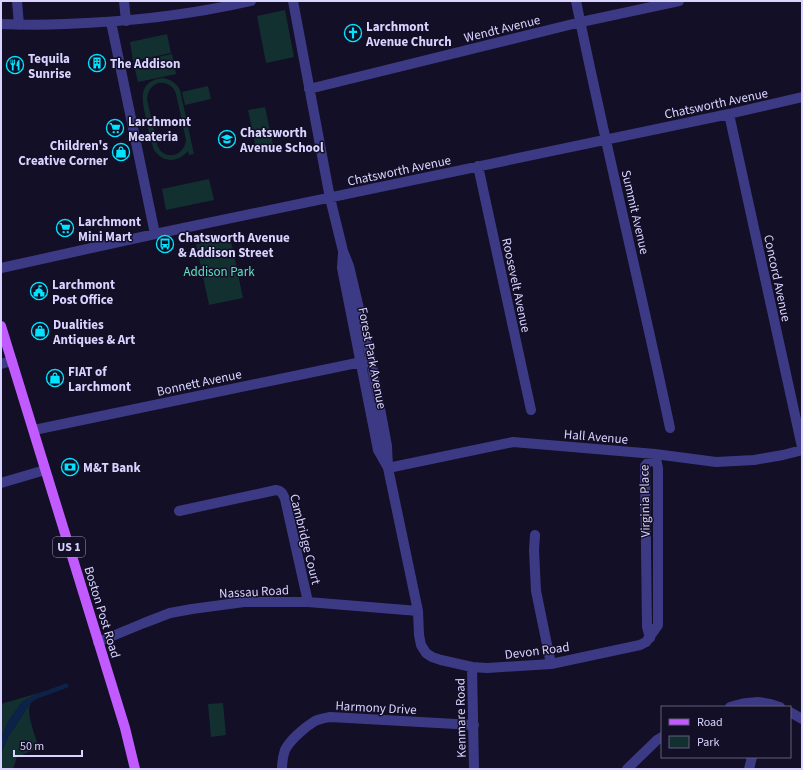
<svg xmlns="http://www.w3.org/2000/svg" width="803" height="770" viewBox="0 0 803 770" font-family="'Source Sans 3',sans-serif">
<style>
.green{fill:#12302f;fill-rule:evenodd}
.water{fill:#0c2248}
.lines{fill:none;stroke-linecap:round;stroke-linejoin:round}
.minor{stroke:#3d3a85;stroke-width:10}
.major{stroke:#c25bff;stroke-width:10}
.labels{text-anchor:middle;stroke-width:3;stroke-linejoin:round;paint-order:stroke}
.shield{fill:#130f26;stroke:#9e99be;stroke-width:1}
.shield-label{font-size:12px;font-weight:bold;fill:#d9d4ff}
.poi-label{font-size:13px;font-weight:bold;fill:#d9d4ff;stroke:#130f26;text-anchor:start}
.street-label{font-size:13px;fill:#d9d4ff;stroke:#130f26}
.park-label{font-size:13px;fill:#5fe0c0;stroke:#130f26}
</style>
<rect width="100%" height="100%" fill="#130f26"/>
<path class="green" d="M285 10 294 57 266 63 257 16Z
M167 34 171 53 133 61 130 42Z
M172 54 176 74 138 82 133 62Z
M162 78C171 79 176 83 180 90L194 154 189 155 188 151C178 163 163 163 154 150 151 142 149 132 147 123 143 104 135 82 162 78ZM158 83C166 82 173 85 176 94L186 140C184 158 162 161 157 144L147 99C148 91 151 86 158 83Z
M208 86 211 99 185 105 182 92Z
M265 107 274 149 257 153 248 110Z
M209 179 214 200 166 210 162 189Z
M230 236 243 298 209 305 196 244Z
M52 689 37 694 22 702 8 722 1 739V704Z
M43 696C39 698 32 700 30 705 26 714 36 738 39 748L17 757 13 769H1V753L8 737 29 705 34 700Z
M223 703 226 735 211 737 208 704Z"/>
<path class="water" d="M67 683 69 687 34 700 29 705 8 737 1 753V739L8 722 22 702 37 694Z"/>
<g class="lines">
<path class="minor" d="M17 1 19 25
M124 1 126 21
M293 1 330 198 343 251 349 266 371 360 387 446 388 468 418 611 419 635 421 645 426 653 432 657 441 660 472 667 487 668 551 664 640 645 646 642 658 625V468L655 454
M576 1C605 144 640 285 670 428
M111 22 155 234
M1 24C22 25 43 25 65 24 128 22 190 15 251 1
M309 89 581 22 679 1
M729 114 802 447
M478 166 531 410
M343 253 342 268 378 450 387 466
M1 268 155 234 729 114 802 97
M1 364 12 361
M34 430 371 360
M388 468 513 442 655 454 716 462 754 460 783 455 802 450
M1 483 45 470
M179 511 276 490C282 491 283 494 285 499L308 602
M535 535 534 550 536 591 551 664
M650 638 647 627 645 466 655 454
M98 642 144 623 170 613 192 609 244 602H308L418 611
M472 667 474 769
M730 707C748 701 763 700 780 707
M790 712 802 719
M282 769C282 763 283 756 285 750 290 740 305 727 315 721 319 719 325 718 330 717L474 725
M627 769 657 740 662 737
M749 769 752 757"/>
<path class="major" d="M1 326 125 728 135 769"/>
</g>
<defs>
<g id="church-ring" transform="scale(0.9)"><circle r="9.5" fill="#130f26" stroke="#00e5ff" stroke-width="1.5"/><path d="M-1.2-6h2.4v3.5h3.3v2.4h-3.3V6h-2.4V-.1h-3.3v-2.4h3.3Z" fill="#00e5ff"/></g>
<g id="building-ring" transform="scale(0.9)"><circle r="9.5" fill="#130f26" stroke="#00e5ff" stroke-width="1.5"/><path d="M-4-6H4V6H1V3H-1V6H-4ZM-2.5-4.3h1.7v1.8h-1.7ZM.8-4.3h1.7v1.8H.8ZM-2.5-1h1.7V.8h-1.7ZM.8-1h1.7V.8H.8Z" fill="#00e5ff"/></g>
<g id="restaurant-ring" transform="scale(0.9)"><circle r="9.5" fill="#130f26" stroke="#00e5ff" stroke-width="1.5"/><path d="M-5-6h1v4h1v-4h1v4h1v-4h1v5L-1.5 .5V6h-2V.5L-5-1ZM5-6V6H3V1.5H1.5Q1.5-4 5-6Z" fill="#00e5ff"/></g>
<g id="supermarket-ring" transform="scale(0.9)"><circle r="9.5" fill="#130f26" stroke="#00e5ff" stroke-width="1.5"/><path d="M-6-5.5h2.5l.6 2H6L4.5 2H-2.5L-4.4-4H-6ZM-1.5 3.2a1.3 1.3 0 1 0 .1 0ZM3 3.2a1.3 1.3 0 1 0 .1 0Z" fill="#00e5ff"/></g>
<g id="school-ring" transform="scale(0.9)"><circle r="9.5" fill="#130f26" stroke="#00e5ff" stroke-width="1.5"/><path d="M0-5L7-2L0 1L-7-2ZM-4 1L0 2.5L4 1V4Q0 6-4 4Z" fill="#00e5ff"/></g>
<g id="shop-ring" transform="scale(0.9)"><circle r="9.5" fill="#130f26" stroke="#00e5ff" stroke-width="1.5"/><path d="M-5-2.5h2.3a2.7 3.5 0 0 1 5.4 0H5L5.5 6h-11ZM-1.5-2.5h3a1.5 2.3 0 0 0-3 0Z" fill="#00e5ff"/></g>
<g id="bus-ring" transform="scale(0.9)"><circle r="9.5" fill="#130f26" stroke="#00e5ff" stroke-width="1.5"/><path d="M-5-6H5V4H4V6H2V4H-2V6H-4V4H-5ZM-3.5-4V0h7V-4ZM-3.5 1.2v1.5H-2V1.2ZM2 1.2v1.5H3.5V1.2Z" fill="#00e5ff"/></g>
<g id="civic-ring" transform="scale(0.9)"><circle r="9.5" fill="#130f26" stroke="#00e5ff" stroke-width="1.5"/><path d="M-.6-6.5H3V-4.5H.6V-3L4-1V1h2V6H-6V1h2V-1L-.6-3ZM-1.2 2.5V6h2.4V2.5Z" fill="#00e5ff"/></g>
<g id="bank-ring" transform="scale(0.9)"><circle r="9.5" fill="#130f26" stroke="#00e5ff" stroke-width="1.5"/><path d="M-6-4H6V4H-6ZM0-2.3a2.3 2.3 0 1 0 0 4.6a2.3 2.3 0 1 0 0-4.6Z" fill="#00e5ff"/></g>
</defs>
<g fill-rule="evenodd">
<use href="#church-ring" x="353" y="33"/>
<use href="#building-ring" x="97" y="63"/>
<use href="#restaurant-ring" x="15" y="65"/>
<use href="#supermarket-ring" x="115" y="128"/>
<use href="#school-ring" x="227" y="139"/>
<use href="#shop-ring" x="121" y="152"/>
<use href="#supermarket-ring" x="65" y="228"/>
<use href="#bus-ring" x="165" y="244"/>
<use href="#civic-ring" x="39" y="291"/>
<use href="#shop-ring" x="40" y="331"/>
<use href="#shop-ring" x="55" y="378"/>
<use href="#bank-ring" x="70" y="467"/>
</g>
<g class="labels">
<rect class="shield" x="53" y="537" width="32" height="20" rx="3"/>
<g class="shield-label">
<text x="69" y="551">US 1</text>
</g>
<g class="poi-label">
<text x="366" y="31">Larchmont<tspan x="366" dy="15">Avenue Church</tspan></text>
<text x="28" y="63">Tequila<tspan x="28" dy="15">Sunrise</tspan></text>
<text x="110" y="68">The Addison</text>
<text x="128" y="126">Larchmont<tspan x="128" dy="15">Meateria</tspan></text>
<text x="240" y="137">Chatsworth<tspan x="240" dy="15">Avenue School</tspan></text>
<text x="108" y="150" text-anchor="end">Children's<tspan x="108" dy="15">Creative Corner</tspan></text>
<text x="78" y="226">Larchmont<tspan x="78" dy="15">Mini Mart</tspan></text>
<text x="178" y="242">Chatsworth Avenue<tspan x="178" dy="15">&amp; Addison Street</tspan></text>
<text x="52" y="289">Larchmont<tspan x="52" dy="15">Post Office</tspan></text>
<text x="53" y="329">Dualities<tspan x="53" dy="15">Antiques &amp; Art</tspan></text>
<text x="68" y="376">FIAT of<tspan x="68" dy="15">Larchmont</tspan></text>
<text x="83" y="472">M&amp;T Bank</text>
</g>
<g class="street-label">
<text transform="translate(502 28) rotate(-14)" y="5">Wendt Avenue</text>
<text transform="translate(716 103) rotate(-12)" y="5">Chatsworth Avenue</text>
<text transform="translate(399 170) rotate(-12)" y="5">Chatsworth Avenue</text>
<text transform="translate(636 212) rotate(77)" y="5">Summit Avenue</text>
<text transform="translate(778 278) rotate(78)" y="5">Concord Avenue</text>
<text transform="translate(517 285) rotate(78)" y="5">Roosevelt Avenue</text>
<text transform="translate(373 358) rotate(79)" y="5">Forest Park Avenue</text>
<text transform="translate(199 382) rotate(-12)" y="5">Bonnett Avenue</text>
<text transform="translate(596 436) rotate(5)" y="5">Hall Avenue</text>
<text transform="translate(644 501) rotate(-91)" y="5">Virginia Place</text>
<text transform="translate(306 539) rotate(76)" y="5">Cambridge Court</text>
<text transform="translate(254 591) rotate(-3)" y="5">Nassau Road</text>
<text transform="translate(103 612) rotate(73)" y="5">Boston Post Road</text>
<text transform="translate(537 650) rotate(-7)" y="5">Devon Road</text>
<text transform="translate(376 707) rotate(3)" y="5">Harmony Drive</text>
<text transform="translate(460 718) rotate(-91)" y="5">Kenmare Road</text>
</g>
<g class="park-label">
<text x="219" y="276">Addison Park</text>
</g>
</g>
<rect width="803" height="770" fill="none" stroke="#d9d4ff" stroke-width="4"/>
<rect x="661" y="706" width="130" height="52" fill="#130f26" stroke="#625e7d"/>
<rect x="669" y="719" width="20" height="6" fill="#c25bff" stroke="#625e7d"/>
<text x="697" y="726" font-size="12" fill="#d9d4ff">Road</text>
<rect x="669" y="736" width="20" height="12" fill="#12302f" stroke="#625e7d"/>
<text x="697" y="746" font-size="12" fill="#d9d4ff">Park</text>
<path d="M14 750v6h68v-6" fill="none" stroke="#d9d4ff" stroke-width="2"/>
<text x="20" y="750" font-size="12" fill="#d9d4ff" stroke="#130f26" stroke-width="3" paint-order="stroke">50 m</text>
</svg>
